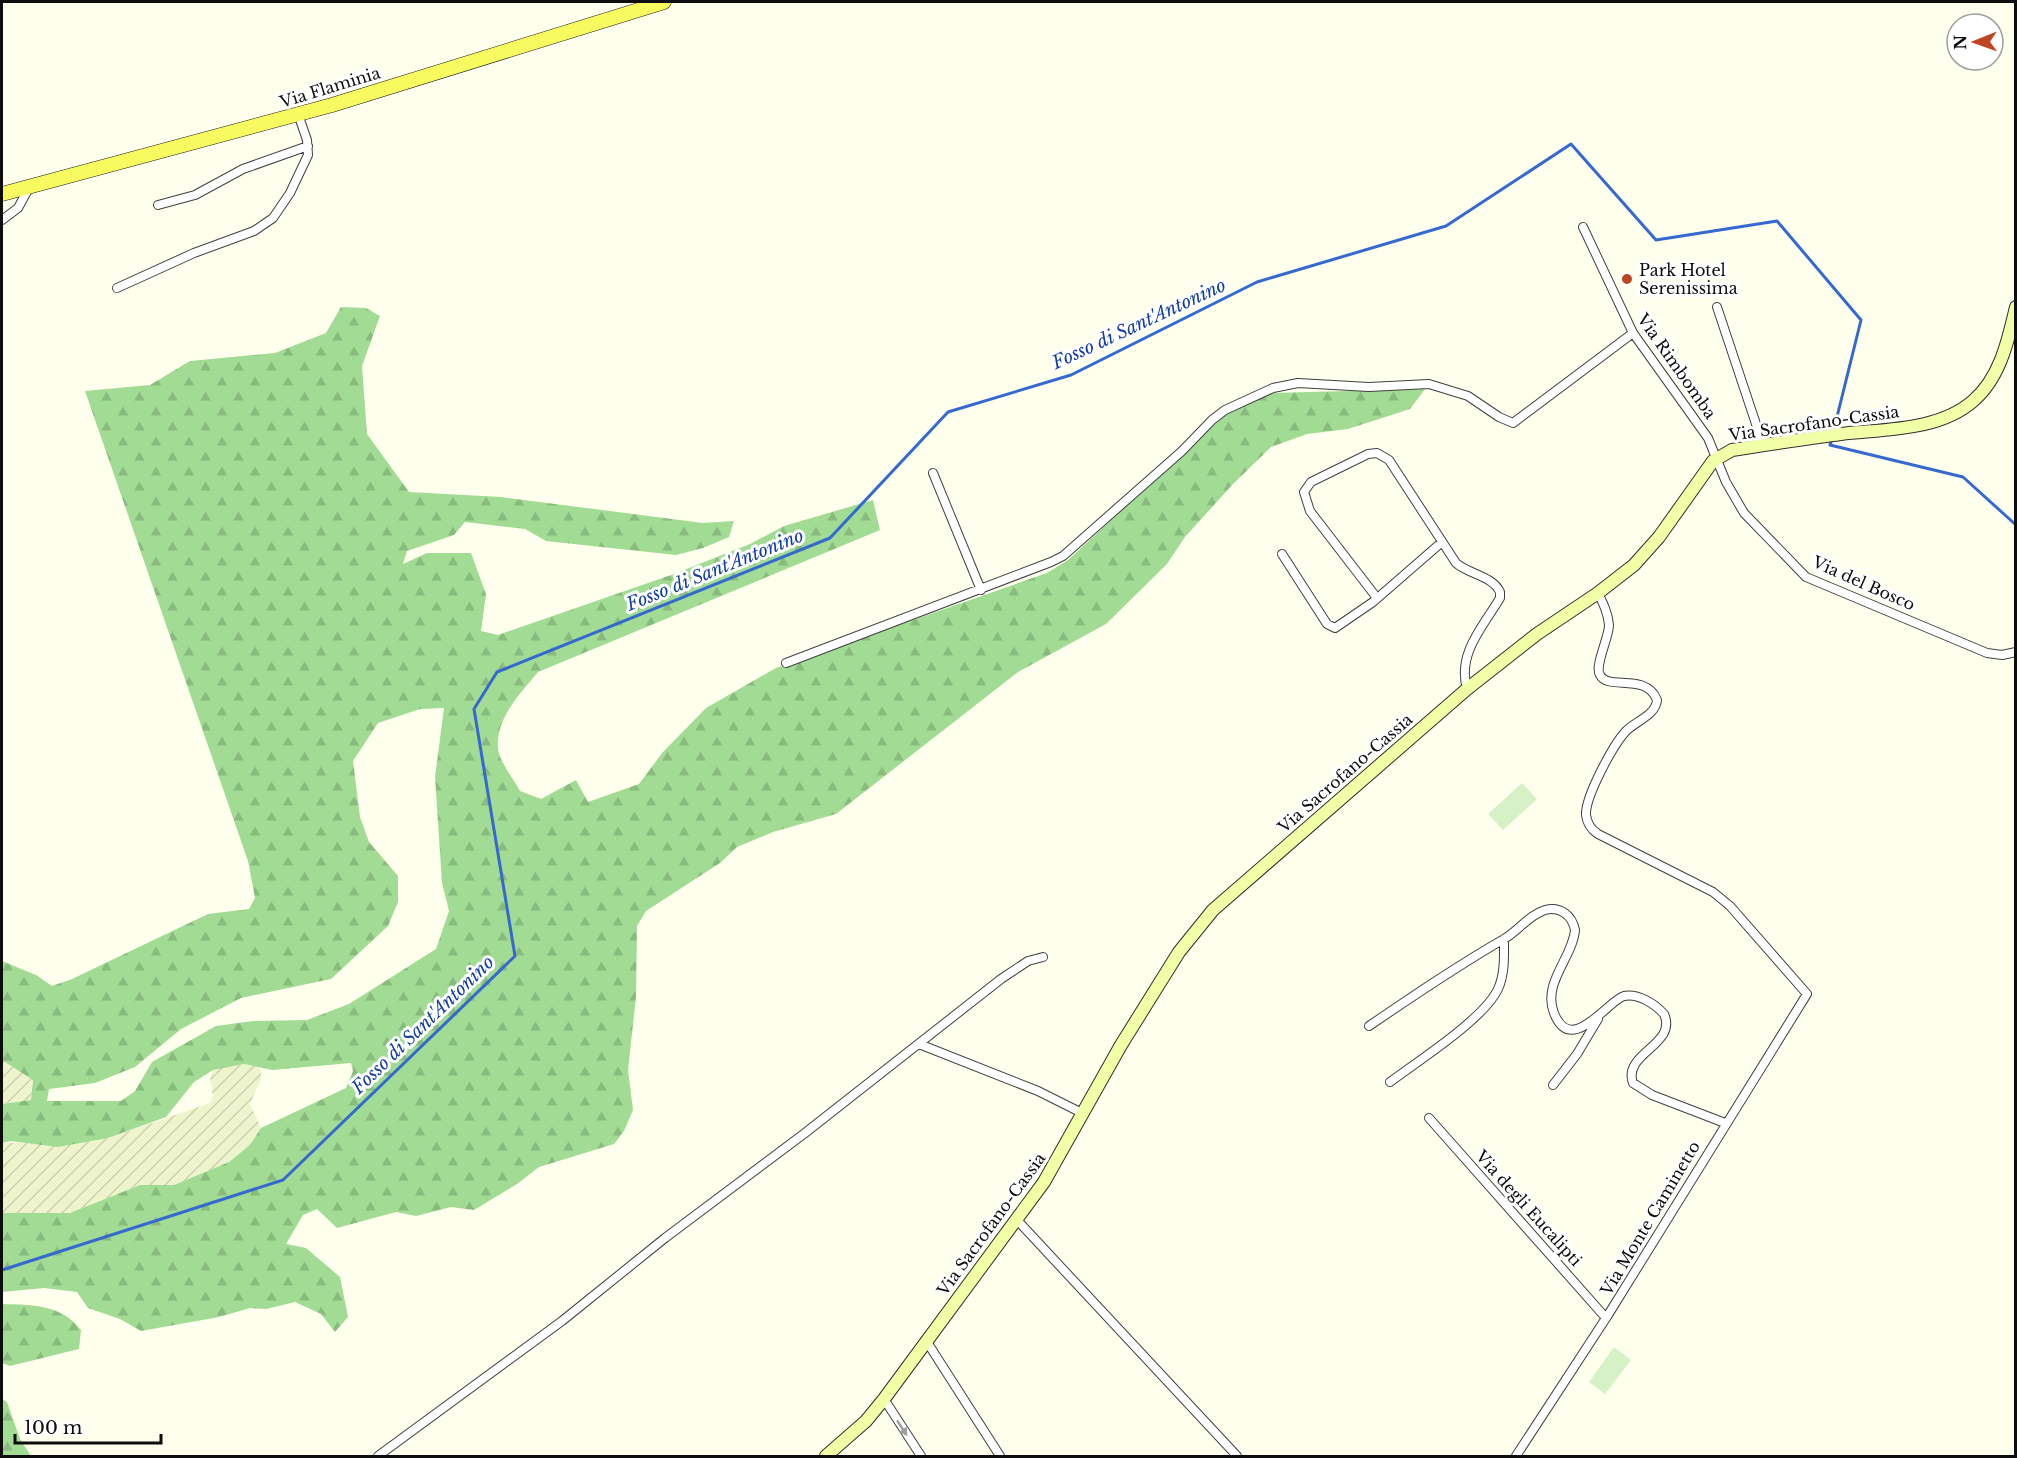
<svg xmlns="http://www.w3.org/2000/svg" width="2017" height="1458" viewBox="0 0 2017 1458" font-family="'Libre Baskerville',serif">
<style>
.farmland{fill:url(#farmland-furrows)}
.forest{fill:url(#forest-firs);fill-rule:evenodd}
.pitch{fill:#d7f1c7}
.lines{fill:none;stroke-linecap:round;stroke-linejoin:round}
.stream{stroke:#3669cf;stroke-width:3}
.street-casing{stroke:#404040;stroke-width:10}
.secondary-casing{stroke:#2f2f2f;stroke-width:14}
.primary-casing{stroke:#1e1e1e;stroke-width:15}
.street{stroke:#fff;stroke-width:8}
.secondary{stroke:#f1ffa7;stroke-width:12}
.primary{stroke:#f8fb60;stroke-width:14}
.oneway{fill:#9e9e9e}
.poi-dot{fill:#bf4422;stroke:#fff;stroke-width:2}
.labels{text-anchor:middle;stroke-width:6;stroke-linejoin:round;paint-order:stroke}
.street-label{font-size:16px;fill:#0d0d0d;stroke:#fff}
.poi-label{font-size:16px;fill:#0d0d0d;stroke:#fff;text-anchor:start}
.water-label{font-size:18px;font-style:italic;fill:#143ea0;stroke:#fff}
</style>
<defs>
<pattern id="farmland-furrows" width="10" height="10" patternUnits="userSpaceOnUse" patternTransform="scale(1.5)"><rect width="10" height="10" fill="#eef5cc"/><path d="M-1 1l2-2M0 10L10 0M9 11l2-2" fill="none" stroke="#cbd1ae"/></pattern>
<pattern id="forest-firs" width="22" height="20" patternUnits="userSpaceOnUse" patternTransform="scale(1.5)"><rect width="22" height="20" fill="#a1db94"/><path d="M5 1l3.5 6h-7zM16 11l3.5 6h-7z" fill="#89bb7e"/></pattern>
</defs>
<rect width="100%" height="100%" fill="#feffec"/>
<path class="farmland" d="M2 1060 33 1079 31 1100 2 1104Z
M244 1064 257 1066 261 1071V1079L250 1104 261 1128 250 1145 229 1162 174 1185H140L70 1213H2V1143L108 1138 210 1103 213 1097 210 1078 213 1070Z"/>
<path class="forest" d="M341 307 366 308 380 316 362 366 367 434 409 492 501 497 703 523 734 521 729 537 703 548 676 555 546 541 525 529 465 522 454 535 407 551 403 564 427 553H471L486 594 481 631 498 635 674 574 750 544 784 526 873 500 880 530 538 672C520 694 495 719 498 749 500 763 514 779 520 791L541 799 576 780 588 802 639 784 663 752 706 708 776 668 1047 573 1068 560 1229 411 1272 393 1425 389 1410 409 1348 429 1307 434 1271 447 1233 484 1185 537 1167 564 1106 624 1018 672 836 814 773 832 737 847 720 863 646 911 637 926 636 997 628 1070 633 1110 624 1131 614 1144 539 1167 517 1184 474 1210 451 1207 416 1216 396 1212 337 1228 317 1209 303 1215 286 1244 306 1248 340 1277 348 1317 335 1332 321 1314 295 1302 266 1309 250 1308 219 1317 141 1331 120 1319 88 1308 77 1292 44 1288 2 1292V1213H70L140 1185H174L229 1162 250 1145 261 1128 346 1088 353 1071 351 1063 272 1070 244 1064 213 1070 194 1082 166 1117 108 1138 58 1147 11 1141 2 1143V1104L31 1100 33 1080 2 1060V961L36 975 52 986 72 979 208 914 249 909 255 898 248 861 85 391 150 385 190 361 275 353 326 333ZM444 708 435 777 442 883 449 911 436 949 349 1004 307 1020 253 1021 216 1026 152 1062 135 1091 121 1101H47L49 1089 95 1083 135 1067 181 1029 241 998 331 979 388 926 398 902V876L369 842 360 817 353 761 378 723 420 709Z
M2 1304C32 1305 61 1304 81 1330L79 1349 10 1366 2 1363Z
M2 1399 7 1402 20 1439 31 1456H2Z"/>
<path class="pitch" d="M1522 783 1537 799 1503 830 1488 814Z
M1614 1347 1631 1360 1605 1394 1589 1382Z"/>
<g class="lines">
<path class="stream" d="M1832 439 1830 445 1963 477 2016 525
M2 1270 283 1180 515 956 474 709 497 672 830 538 948 412 1071 375 1257 282 1446 226 1571 144 1656 240 1777 221 1861 320 1833 433"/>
<g class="street-casing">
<path id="street" d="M158 205 195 195 243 169 308 146
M2 220 18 208 30 186
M1583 227 1633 333 1708 438 1726 482 1744 513 1806 577 1987 653 2002 655 2016 652
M117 288 194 253 254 231 273 218 290 193 308 155 307 140 298 114
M1717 307 1763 445
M933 473 981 590
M1282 554 1327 624 1335 628 1373 602 1442 542
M1377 598 1310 511 1304 492 1311 482 1368 454 1377 453 1389 460 1456 563C1468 574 1493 576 1500 592V598C1483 627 1457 653 1467 689
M786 663 1051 562 1063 556 1182 451 1212 420 1225 410 1273 388 1298 383 1369 387 1429 384 1468 396 1499 417 1513 423 1633 333
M1369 1026C1413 996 1457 966 1504 939 1518 931 1529 915 1545 910 1560 906 1572 915 1575 930 1573 957 1542 983 1554 1013 1571 1057 1607 1001 1624 996 1638 993 1655 1004 1664 1014 1678 1045 1622 1053 1633 1083L1652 1095 1725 1123
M919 1044 1038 1091 1084 1114
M1390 1082C1418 1061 1484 1019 1498 989 1505 974 1504 956 1504 939
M1553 1085 1577 1054 1598 1019
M1429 1118 1606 1318
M1017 1220 1237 1456
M927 1342 1000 1456
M884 1399 921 1456
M378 1456 562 1321 665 1238 805 1133 1001 979 1028 961 1043 957
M1516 1456 1608 1315 1807 994 1730 906 1713 892 1598 834C1592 830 1587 824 1586 815 1585 797 1613 745 1626 731 1636 721 1656 715 1657 700 1646 672 1608 691 1600 675 1594 666 1609 638 1609 625 1608 613 1603 603 1598 593"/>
</g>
<g class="secondary-casing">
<path id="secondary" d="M826 1456 866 1421 884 1399 1044 1182 1121 1045 1179 952 1213 910 1467 689 1537 634 1598 593 1634 565 1659 537 1713 461 1732 450C1768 444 1805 439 1841 434 1883 429 1939 431 1973 401 2000 378 2008 341 2016 307"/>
</g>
<g class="primary-casing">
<path id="primary" d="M2 194 332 105 664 2"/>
</g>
<use href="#street" class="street"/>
<use href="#secondary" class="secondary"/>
<use href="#primary" class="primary"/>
</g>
<defs><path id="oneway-solid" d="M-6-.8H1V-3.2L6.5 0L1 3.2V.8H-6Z" transform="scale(1.5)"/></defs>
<use class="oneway" href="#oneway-solid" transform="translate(902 1428) rotate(57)"/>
<circle class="poi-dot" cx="1627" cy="279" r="6"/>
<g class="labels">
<g class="street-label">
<text transform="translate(330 87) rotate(-17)" y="6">Via Flaminia</text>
<text transform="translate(1677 366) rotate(55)" y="6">Via Rimbomba</text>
<text transform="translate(1814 423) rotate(-8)" y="6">Via Sacrofano-Cassia</text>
<text transform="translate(1864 583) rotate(24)" y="6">Via del Bosco</text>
<text transform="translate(1345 773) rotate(-41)" y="6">Via Sacrofano-Cassia</text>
<text transform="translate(1529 1208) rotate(48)" y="6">Via degli Eucalipti</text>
<text transform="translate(1650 1218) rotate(-59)" y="6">Via Monte Caminetto</text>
<text transform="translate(991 1224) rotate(-54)" y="6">Via Sacrofano-Cassia</text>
</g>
<g class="poi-label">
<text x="1639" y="276">Park Hotel<tspan x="1639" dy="18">Serenissima</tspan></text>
</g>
<g class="water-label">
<text transform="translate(1139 324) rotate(-25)" y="6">Fosso di Sant'Antonino</text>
<text transform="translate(715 570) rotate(-22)" y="6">Fosso di Sant'Antonino</text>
<text transform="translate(423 1025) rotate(-44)" y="6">Fosso di Sant'Antonino</text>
</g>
</g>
<rect width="2017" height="1458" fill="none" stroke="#0d0d0d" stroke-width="6"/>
<g transform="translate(1975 42) rotate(269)"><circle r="28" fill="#ffffff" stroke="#9e9e9e" stroke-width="1.5"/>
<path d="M0-4.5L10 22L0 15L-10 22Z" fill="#bf4422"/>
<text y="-9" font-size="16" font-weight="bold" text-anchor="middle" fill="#0d0d0d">N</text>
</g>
<path d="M15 1434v9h146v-9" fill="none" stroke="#0d0d0d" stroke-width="3"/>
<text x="24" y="1434" font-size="18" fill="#0d0d0d" stroke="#ffffff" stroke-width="4.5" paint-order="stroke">100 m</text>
</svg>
